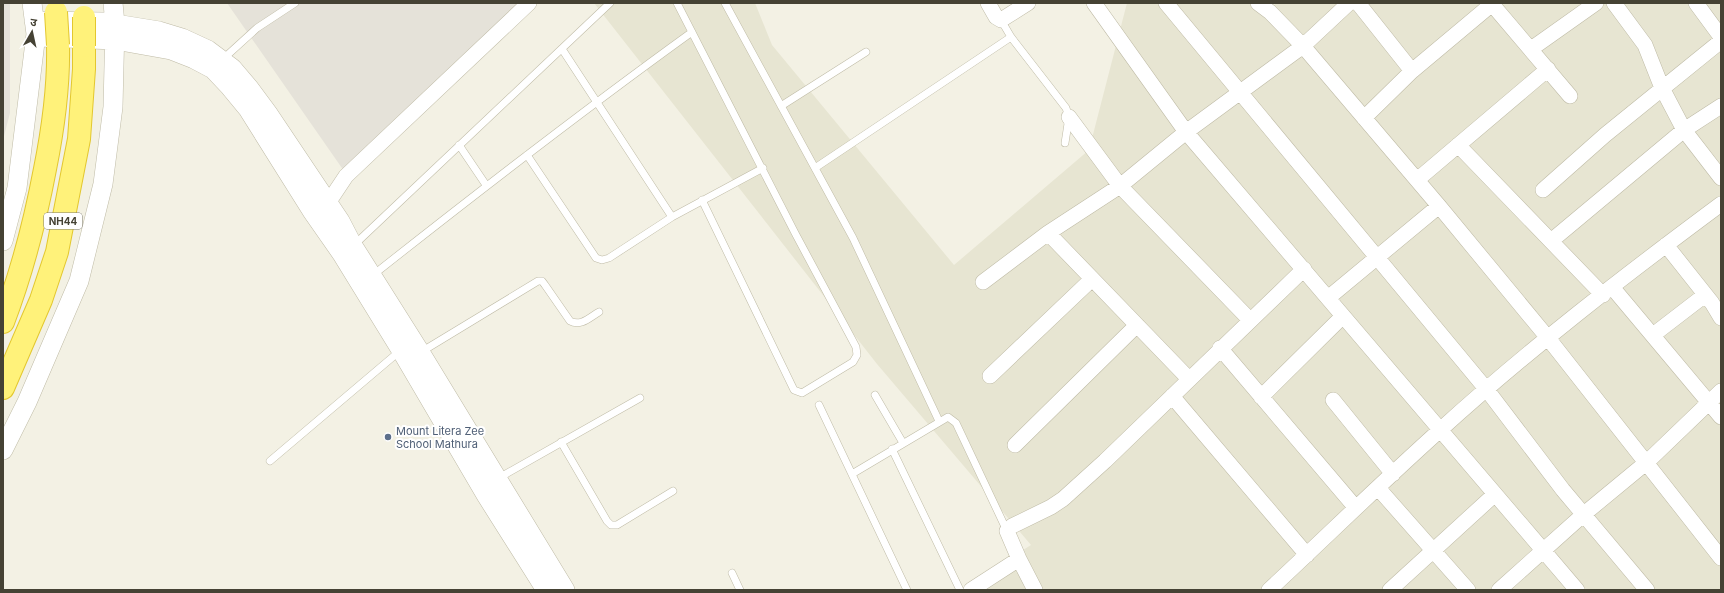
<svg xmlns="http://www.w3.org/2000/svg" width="1724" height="593" viewBox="0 0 1724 593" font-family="Inter,'Noto Sans Devanagari',sans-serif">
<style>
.residential{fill:#e7e5d2}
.industrial{fill:#e5e2d9}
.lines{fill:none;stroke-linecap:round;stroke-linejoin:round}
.service-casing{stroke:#bfbba6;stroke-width:8}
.minor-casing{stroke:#bfbba6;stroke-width:16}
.tertiary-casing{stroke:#bfbba6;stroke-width:20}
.trunk-casing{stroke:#e3c72e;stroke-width:24}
.service{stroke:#fff;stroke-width:7}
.minor{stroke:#fff;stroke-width:15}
.tertiary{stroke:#fff;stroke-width:19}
.trunk{stroke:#fff27a;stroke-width:22}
.trunk-bridge-casing{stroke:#e3c72e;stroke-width:24;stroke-linecap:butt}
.trunk-bridge{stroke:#fff27a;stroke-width:22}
.service-dot{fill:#5c6f8a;stroke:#fff;stroke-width:1.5}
.labels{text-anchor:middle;stroke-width:4;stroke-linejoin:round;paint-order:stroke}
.shield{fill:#fff;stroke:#7d7b71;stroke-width:1}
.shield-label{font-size:10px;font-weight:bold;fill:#454234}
.service-label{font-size:11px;fill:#4e5e75;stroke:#fff;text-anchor:start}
</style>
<rect width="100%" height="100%" fill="#f3f1e4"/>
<path class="residential" d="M594 3H755L772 45 954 265 1089 150 1127 3H1256L1268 12 1276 3H1721V590H960L1031 545 877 364Z"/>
<path class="industrial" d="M3 3H10V113L3 140Z
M227 3H520L344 171Z"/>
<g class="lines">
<g class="service-casing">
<path id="service" d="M677 3 795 233 856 347 857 355 853 362 802 393 794 390 702 200
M725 3 853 238 939 421
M1001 20 1011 37 1066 108 1069 117 1065 143
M562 49 672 217
M223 59 257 28 295 3
M781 106 866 52
M459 145 486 185
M527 155 596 258 602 260 609 258 672 217 763 168
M815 168 1011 37
M353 246 610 3
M373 275C478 192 584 110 692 32
M421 352 538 281H542L545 285 570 321C581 327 590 317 599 312
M875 395 903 443
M819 405 907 590
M561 442 607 521 611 525H617L673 491
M892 449 960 590
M270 461 401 350
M852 474 948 417 956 423 1007 531
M497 479 640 398
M732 573 740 590"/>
</g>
<g class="minor-casing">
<path id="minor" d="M988 3 996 17 1001 20 1028 3
M1094 3 1186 132 1577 590
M1166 3 1487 390 1563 490 1647 590
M1258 3 1270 12 1303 46 1439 206 1548 338 1721 558
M1358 3 1412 71
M1491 3 1570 96
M1614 3 1645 45 1662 88 1684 130 1721 178
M1696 3 1721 37
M1531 49 1596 3
M1069 117 1120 186 1250 320
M1364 118 1412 71 1492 4
M1458 145 1603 295
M1417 180 1548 69
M1543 190 1605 135 1721 41
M322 212 346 176 529 3
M1048 233 1189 379
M1551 241 1684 130 1721 106
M1666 245 1712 303 1721 318
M983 282 1048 233 1120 186 1186 132 1303 46 1349 3
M1612 287 1721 417
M1328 298 1439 206
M1653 335 1705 295
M1220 348 1356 508
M990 376 1092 279
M1172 396 1307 555
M1261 397 1343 316
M1333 400 1393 474
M1015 445 1137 325
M1378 488 1468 590
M1019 559 1007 531 1012 526 1051 507 1063 499 1105 461 1304 269
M971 590 1019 559 1035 590
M1269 590C1326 537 1381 483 1439 431 1528 350 1624 276 1721 204
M1390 590 1494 495
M1499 590 1584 514 1647 462 1721 391"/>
</g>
<g class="tertiary-casing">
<path id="tertiary" d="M34 21 103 22 159 31 182 38 208 50 232 68 249 88 269 115 340 221 353 246 420 352 565 590
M36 34 43 37 115 40 171 50 194 59 213 69 229 86 248 109 312 211 342 254 401 350 486 495 546 590
M3 241 17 188 36 34 32 3
M3 450 27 402 79 281 103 184 113 107 115 24 113 3"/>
</g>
<g class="trunk-casing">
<path id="trunk" d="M3 322C22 272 35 222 45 169 53 129 59 87 58 45
M3 388 41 300 57 252 79 139 84 69V46"/>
</g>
<use href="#service" class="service"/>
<use href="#minor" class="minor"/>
<use href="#tertiary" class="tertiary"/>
<use href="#trunk" class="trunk"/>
<g class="trunk-bridge-casing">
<path id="trunk-bridge" d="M56 12 58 45
M84 17V46"/>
</g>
<use href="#trunk-bridge" class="trunk-bridge"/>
</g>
<circle class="service-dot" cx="388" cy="437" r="4"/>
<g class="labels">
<rect class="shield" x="44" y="213" width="38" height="16" rx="3"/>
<g class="shield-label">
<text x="63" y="225">NH44</text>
</g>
<g class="service-label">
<text x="396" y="435">Mount Litera Zee<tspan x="396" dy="13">School Mathura</tspan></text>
</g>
</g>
<rect width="1724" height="593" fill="none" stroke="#454234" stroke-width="8"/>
<g transform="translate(32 32) rotate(9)" stroke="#ffffff" stroke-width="3" paint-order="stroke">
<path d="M0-3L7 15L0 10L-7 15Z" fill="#454234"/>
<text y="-6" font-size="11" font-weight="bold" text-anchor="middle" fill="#454234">उ</text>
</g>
</svg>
